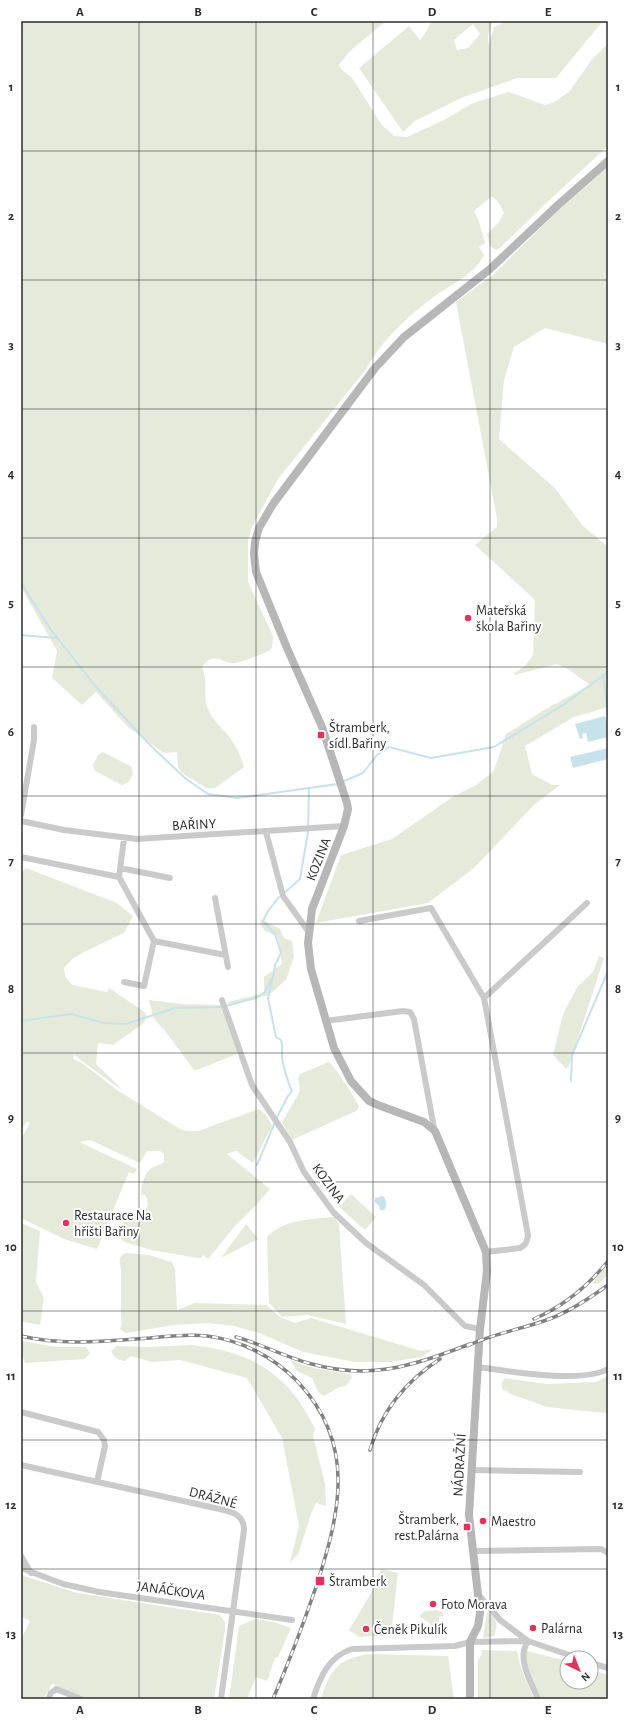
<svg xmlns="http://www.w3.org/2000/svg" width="629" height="1720" viewBox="0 0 629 1720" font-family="'Alegreya Sans',sans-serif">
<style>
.green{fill:#e6eadb;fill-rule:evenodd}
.water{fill:#c7e2ea}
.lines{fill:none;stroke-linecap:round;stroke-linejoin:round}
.stream{stroke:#c7e2ea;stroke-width:2}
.minor{stroke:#cacaca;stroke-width:6}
.secondary{stroke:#b7b7b7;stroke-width:8}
.rail-casing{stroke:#828282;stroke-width:3.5}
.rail{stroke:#fff;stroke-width:2;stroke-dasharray:6;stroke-linecap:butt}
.grid{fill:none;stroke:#2d2d2d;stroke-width:1;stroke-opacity:0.55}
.poi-dot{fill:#df345c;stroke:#fff;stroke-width:1.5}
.labels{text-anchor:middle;stroke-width:4;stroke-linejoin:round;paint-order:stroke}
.poi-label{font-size:14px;fill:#2d2d2d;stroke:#fff;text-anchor:start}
.street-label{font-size:14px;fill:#2d2d2d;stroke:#fff}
.neatline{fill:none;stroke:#2d2d2d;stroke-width:1.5}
.grid-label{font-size:13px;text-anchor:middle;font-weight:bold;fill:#2d2d2d}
</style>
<rect width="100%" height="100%" fill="#fff"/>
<path class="green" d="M21 21H386L349 52 339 65 341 69 352 78 382 125 394 136 407 137 446 119 473 103 509 92 545 105 554 102 569 92 593 58 608 44V146L543 206 500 248 496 250 490 246 487 234 499 222 504 213 499 203 492 196 474 211 479 222 485 243 479 247 484 255C475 274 452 284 435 296 411 313 380 342 367 368L278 479 252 527 248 540V582L273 636 272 648 269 651C259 655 247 660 236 663 223 666 216 649 202 667 209 682 202 697 208 709 212 719 220 726 227 734 234 743 241 755 244 767L215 788 208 789 182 773 178 767 177 752 164 753 128 727 96 692 82 705 52 678 57 651 21 587Z
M433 21H493C490 27 486 38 489 45L494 27 508 21H603L556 78H517L461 98 415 121 403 132 359 68 409 26 420 40C426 35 427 27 433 21ZM473 24 480 34 468 48 457 50 454 40Z
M608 166V344L545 328 514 347 504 380 499 439 555 488 582 525 608 547V707L574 717 525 746 532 774 552 785H560L534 805 474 868 428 903 316 923 341 855 392 839 454 796 476 785 494 771 506 734 544 710 590 685 569 670 557 664 515 675 514 673 525 666 533 655 535 600 475 545 497 527V519L456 302 494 274 565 203Z
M103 752 132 767 133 774 129 782 122 785 95 771 93 765 98 755Z
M26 868 117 903 133 916 124 933 84 952 71 960 64 968 65 976 72 985 107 992 109 988 146 1013V1017L144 1023 113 1045 98 1043 96 1064 122 1089 116 1086 74 1055 73 1059 82 1063 117 1090 180 1129 188 1131H198L259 1109 265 1114 272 1125 270 1130 253 1163 236 1151 227 1154 270 1189 258 1203 235 1226 208 1259 203 1255 201 1258H198L151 1250 125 1242 122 1240 119 1233C123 1215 133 1217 146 1210L148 1204 146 1196 141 1194C141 1187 144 1175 149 1170 153 1166 160 1165 164 1162V1154L160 1151H147L140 1163 90 1140 79 1142 137 1169 134 1174 129 1172 97 1249 64 1239 21 1218V1139L30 1123 27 1121 21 1130V873Z
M261 919 280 929 284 938 292 941 294 957 286 980 269 995 229 1005 228 1002 264 993V977L282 964 277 936 265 931 260 924Z
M599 956 604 958 569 1066 566 1069 553 1055 563 1014 578 986 593 972Z
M149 1000 182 1004 221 1005 238 1051 237 1054 197 1070H194L163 1028H162L153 1017Z
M329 1062C333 1064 358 1102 359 1107L356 1111 292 1140 282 1122 300 1091 298 1079 300 1074Z
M351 1194 376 1217 365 1230 339 1207Z
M334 1217 339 1224 346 1324 307 1315 282 1317 269 1303 267 1237C284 1219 312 1219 334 1217Z
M21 1223 40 1231 36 1282 44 1298 40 1325 21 1321Z
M246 1224 258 1239 221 1258Z
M126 1253 149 1255 172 1262 175 1268 177 1310 195 1303 266 1305 280 1317 295 1323 311 1318 421 1351 433 1349 422 1357 390 1362H355L303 1352 259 1333 234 1326 208 1323 174 1325 126 1333 120 1329 122 1323 121 1317V1269C119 1262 118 1256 126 1253Z
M608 1264V1275L598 1284 592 1283Z
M21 1341 57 1347H86L90 1353 85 1359 25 1363 21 1352Z
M191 1345C251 1351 289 1374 315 1429L313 1435 325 1484 326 1506 316 1503 311 1514 298 1555 290 1562 299 1526 282 1438 247 1378 180 1360 152 1362 131 1356 125 1361C118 1360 114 1358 111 1351L116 1346 148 1347Z
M290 1360 314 1368 350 1374 352 1378 346 1386 339 1387 324 1396 318 1392 312 1378 297 1371Z
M608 1376V1412L604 1413 547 1407 508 1393 507 1391 503 1390C500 1384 502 1382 505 1378L547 1384 596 1382Z
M381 1569 398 1573 391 1635 359 1637 349 1630 371 1593Z
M21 1575 77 1593 220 1615 225 1622V1630L214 1699H90L56 1687 54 1684 50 1686 49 1692H47L43 1699H21V1639L30 1621 21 1616Z
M436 1610 442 1612 444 1616H439V1621L443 1623 440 1625H432L420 1617 421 1614 425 1611Z
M487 1612C498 1618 498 1625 494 1636L484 1638H483Z
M255 1619 274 1622 291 1628 278 1657 275 1658 267 1681 256 1677 247 1699H229L239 1626Z
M482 1650 517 1651 521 1668 534 1699H478V1660L482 1654Z
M527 1651 567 1661V1682H591V1669L608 1675V1699H540V1696L525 1665Z
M370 1654 448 1656 454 1699H321C330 1670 338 1658 370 1654Z"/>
<path class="water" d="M605 716 608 727V737L588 742 586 733 582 734 583 738 580 739 575 724Z
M608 748V759L573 768 570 757Z
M381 1196H383C386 1200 388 1206 384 1210H380L379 1206 374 1201 376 1197 378 1198Z"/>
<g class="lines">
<path class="stream" d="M21 583 51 630 96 687 150 745 186 779 208 794 237 798 338 784
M21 635 56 638
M603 675 608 715
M342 782 363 773 377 755 389 747 431 758 494 747 563 705 608 672
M284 893 300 879 308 832 309 788
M274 972 268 998 276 1037 281 1040C283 1046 282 1050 282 1056 282 1063 289 1085 292 1091L288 1096 277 1117
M274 973 275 965 281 953 275 934 263 921 268 911 279 897
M226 1006 256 998 265 992 271 979
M21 1021 71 1014 104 1023 126 1024 175 1008 223 1007
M571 1081 572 1055 608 971
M257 1165 275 1122"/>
<path class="minor" d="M21 815 34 740V727
M21 821 64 830 137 839 344 826
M266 832 283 896 308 931
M124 839 119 877 154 941 144 986 124 982
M21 857 119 877
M120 868 170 878
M215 898 228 967
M359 921 431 908 484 998 528 1235C527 1242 526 1245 520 1248L486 1252
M154 941 225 955
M484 998 587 903
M222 1000 252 1085 290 1142 304 1172 334 1213 366 1243 424 1285 465 1326 480 1329
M325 1021 403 1011 410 1012 414 1019 434 1128
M477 1367C509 1371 581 1384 608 1369
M21 1412 98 1432 104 1440 105 1446 97 1482
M21 1465 224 1510C236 1513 244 1517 244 1530L221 1699
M471 1470 580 1472
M473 1551 601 1549 608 1553
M21 1556 31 1573
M21 1568 63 1584 99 1592 292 1620
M478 1594 500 1620 528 1641 578 1658
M528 1641C516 1659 531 1681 538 1699
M591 1663 608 1668
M48 1699 51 1693 56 1689 81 1699
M313 1699C320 1677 329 1656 352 1649L455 1646 470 1642 528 1641"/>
<path class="secondary" d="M470 1699V1642L478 1626 480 1613 469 1515 480 1329 487 1271 486 1252 435 1131 424 1122 378 1105 369 1101 351 1081 334 1048 311 969 308 943 312 909 344 826 348 809 347 803 322 727 287 648 256 572 254 554 255 542 259 528 273 504 375 368 404 337 490 269 559 204 608 161"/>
<g class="rail-casing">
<path id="rail" d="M534 1319C564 1306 588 1286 608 1261
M21 1336C63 1346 107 1341 150 1338 169 1336 188 1334 207 1336 241 1340 274 1357 298 1382 357 1445 340 1513 316 1587 303 1625 289 1662 273 1699
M236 1337C261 1344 283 1356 308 1363 370 1381 412 1366 470 1344
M467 1346C494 1333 524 1329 552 1318 572 1310 590 1298 608 1285
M370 1450C381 1412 406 1381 440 1359"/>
</g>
<use href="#rail" class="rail"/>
</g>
<path class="grid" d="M139 21V1699M256 21V1699M373 21V1699M490 21V1699M21 151H608M21 280H608M21 409H608M21 538H608M21 667H608M21 796H608M21 924H608M21 1053H608M21 1182H608M21 1311H608M21 1440H608M21 1569H608"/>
<g class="poi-dot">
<circle cx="468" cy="618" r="4"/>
<rect x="317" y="731" width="8" height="8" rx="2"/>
<circle cx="66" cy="1223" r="4"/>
<circle cx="483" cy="1521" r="4"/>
<rect x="463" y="1523" width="8" height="8" rx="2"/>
<rect x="315" y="1576" width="10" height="10" rx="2"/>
<circle cx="433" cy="1604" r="4"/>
<circle cx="533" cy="1628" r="4"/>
<circle cx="366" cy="1629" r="4"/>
</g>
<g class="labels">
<g class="poi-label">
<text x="476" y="615">Mateřská<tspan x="476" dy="16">škola Bařiny</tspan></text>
<text x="329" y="732">Štramberk,<tspan x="329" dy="16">sídl.Bařiny</tspan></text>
<text x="74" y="1220">Restaurace Na<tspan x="74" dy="16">hřišti Bařiny</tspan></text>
<text x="459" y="1524" text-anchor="end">Štramberk,<tspan x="459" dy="16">rest.Palárna</tspan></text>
<text x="491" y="1526">Maestro</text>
<text x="329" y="1586">Štramberk</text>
<text x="441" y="1609">Foto Morava</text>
<text x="541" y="1633">Palárna</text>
<text x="374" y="1634">Čeněk Pikulík</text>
</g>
<g class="street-label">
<text transform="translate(194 824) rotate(-3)" y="5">BAŘINY</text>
<text transform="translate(318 859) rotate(-68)" y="5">KOZINA</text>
<text transform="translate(329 1183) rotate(54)" y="5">KOZINA</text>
<text transform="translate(459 1465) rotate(-87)" y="5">NÁDRAŽNÍ</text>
<text transform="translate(213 1497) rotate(15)" y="5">DRÁŽNÉ</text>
<text transform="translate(171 1590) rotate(8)" y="5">JANÁČKOVA</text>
</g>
</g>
<rect width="629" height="1720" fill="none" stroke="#ffffff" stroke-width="44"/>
<g transform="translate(579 1670) rotate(137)"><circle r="19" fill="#ffffff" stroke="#ababab"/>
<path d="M0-3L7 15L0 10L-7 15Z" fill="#df345c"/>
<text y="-6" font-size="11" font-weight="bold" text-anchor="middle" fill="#2d2d2d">N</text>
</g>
<rect x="22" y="22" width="585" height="1676" class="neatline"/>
<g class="grid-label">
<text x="80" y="16">A</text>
<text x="198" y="16">B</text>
<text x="314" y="16">C</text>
<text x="432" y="16">D</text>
<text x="548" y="16">E</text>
<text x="11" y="91">1</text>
<text x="618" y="91">1</text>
<text x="11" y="220">2</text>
<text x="618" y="220">2</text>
<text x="11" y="349">3</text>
<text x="618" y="349">3</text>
<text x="11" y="478">4</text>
<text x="618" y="478">4</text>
<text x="11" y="607">5</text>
<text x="618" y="607">5</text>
<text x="11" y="736">6</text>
<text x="618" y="736">6</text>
<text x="11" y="865">7</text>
<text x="618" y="865">7</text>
<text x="11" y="993">8</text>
<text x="618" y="993">8</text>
<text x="11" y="1122">9</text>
<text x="618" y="1122">9</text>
<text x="11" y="1251">10</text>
<text x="618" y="1251">10</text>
<text x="11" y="1380">11</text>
<text x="618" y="1380">11</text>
<text x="11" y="1509">12</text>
<text x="618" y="1509">12</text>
<text x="11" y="1638">13</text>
<text x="618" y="1638">13</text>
<text x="80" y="1714">A</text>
<text x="198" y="1714">B</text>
<text x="314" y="1714">C</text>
<text x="432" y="1714">D</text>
<text x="548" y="1714">E</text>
</g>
</svg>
